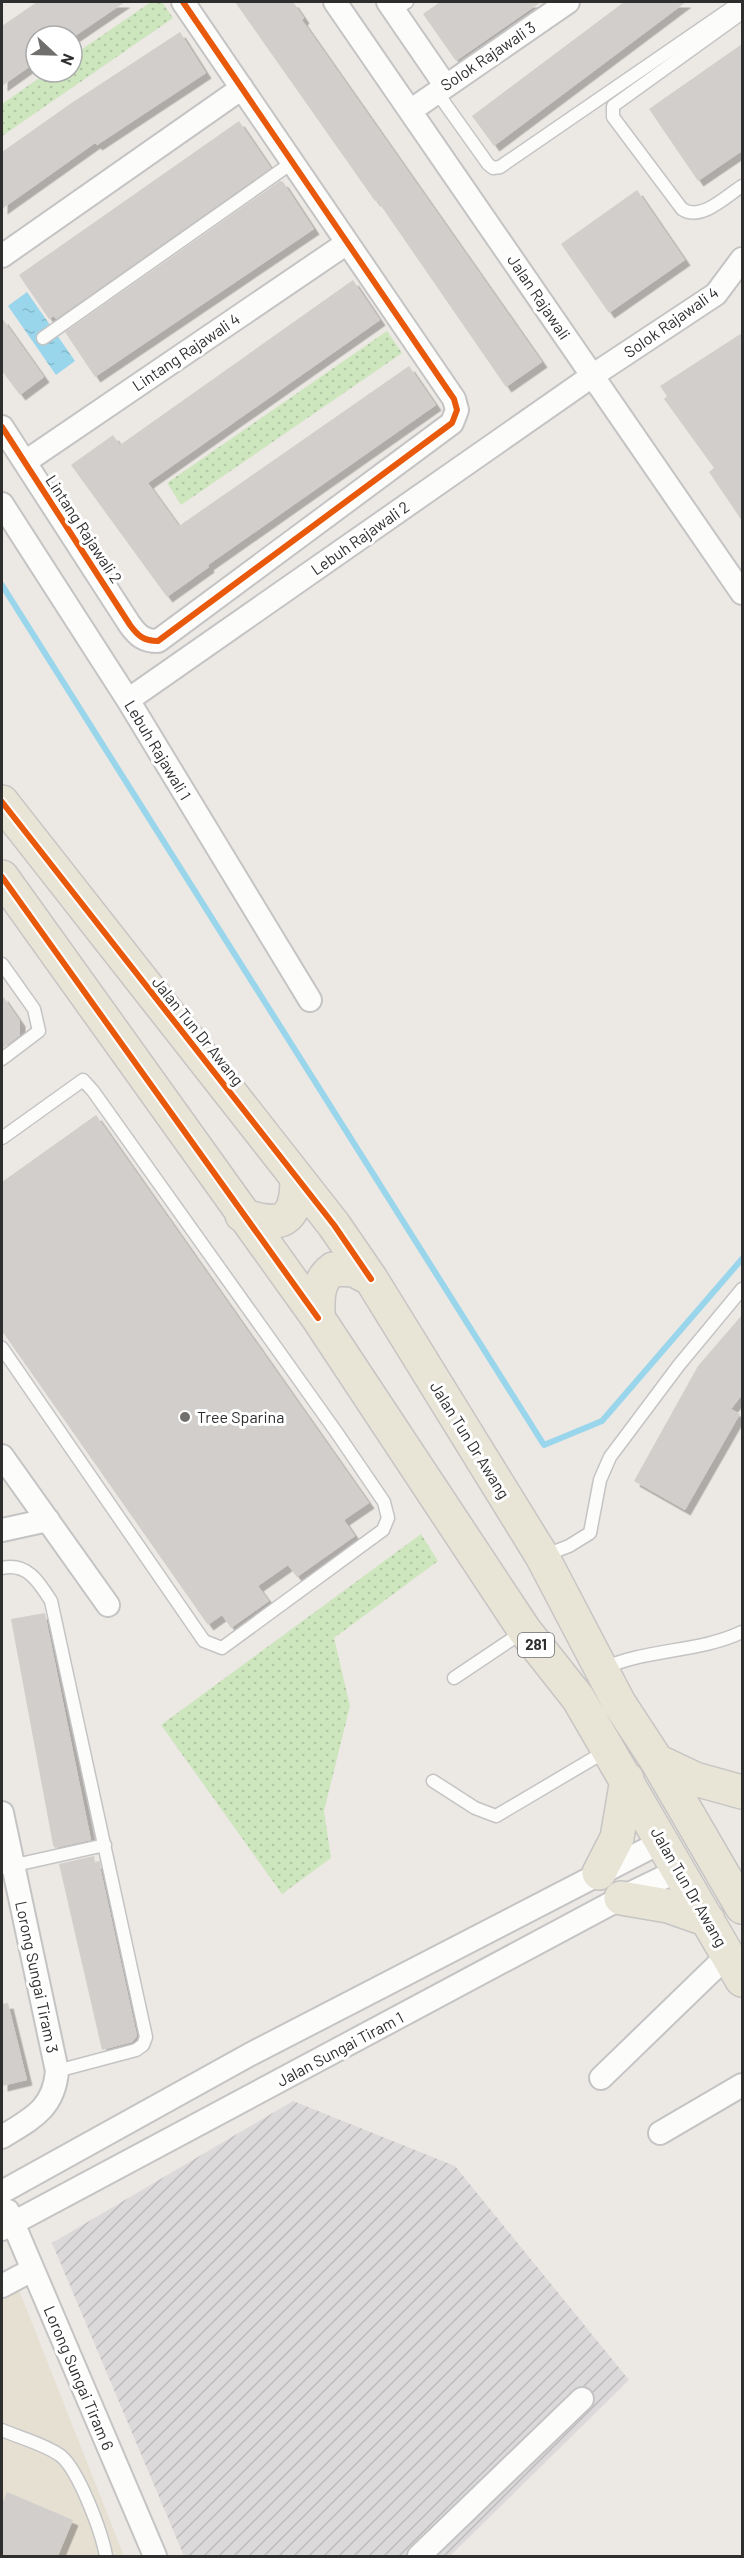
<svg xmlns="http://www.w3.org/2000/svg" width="744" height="2558" viewBox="0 0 744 2558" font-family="Barlow,sans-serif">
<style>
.industrial{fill:url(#industrial-furrows)}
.education{fill:#e6e0d3}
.grass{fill:url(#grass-dots)}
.water{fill:url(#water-ripples)}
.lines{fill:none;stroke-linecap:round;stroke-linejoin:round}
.stream{stroke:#99d6ec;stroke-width:6}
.building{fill:#d1cecb;filter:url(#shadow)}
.service-casing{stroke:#c5c4c5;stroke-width:15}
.minor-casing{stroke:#c5c4c5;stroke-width:26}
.primary-casing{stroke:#c6c5c4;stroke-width:36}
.service{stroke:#fcfcfb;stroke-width:12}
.minor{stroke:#fcfcfb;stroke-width:22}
.primary{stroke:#e8e4d6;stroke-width:33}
.cycleway-casing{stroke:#fff;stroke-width:10}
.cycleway{stroke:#e8590c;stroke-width:6}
.poi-dot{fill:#706f6e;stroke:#fff;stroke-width:2}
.labels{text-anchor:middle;stroke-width:6;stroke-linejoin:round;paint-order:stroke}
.shield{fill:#fff;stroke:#6d6d6d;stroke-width:1.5}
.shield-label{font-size:15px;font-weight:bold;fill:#2e2e2e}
.street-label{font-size:16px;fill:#2e2e2e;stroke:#fff}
.poi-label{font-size:16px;fill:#2e2e2e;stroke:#fff;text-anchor:start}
</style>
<defs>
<pattern id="industrial-furrows" width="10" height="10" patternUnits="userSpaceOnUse" patternTransform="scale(1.5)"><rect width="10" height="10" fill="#dcd9db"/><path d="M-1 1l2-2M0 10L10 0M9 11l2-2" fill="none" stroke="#bdbbbc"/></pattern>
<pattern id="grass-dots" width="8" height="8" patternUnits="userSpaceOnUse" patternTransform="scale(1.5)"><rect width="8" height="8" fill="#cee6be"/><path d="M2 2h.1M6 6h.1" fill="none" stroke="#b1c6a4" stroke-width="1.8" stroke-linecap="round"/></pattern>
<pattern id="water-ripples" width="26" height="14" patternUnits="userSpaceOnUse" patternTransform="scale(1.5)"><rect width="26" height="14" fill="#99d6ec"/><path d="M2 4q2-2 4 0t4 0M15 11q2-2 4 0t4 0" fill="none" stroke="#84b8cb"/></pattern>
<filter id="shadow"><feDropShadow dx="5.5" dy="5.5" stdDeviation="0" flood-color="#0004"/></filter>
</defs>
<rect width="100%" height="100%" fill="#ece8e4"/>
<path class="industrial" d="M293 2101 455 2166 629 2380 450 2556H184L52 2243Z"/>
<path class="education" d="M19 2290 124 2556H2V2300Z"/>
<path class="grass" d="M151 2H162L173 18 2 136V104L48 72H72V56Z
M387 331 402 353 181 505 167 483Z
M421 1534 438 1561 334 1638 350 1706 324 1811 331 1858 282 1894 161 1725Z"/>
<path class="water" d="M27 292 75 361 56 375 8 306Z"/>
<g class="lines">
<path class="stream" d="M2 585 544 1445 602 1421 742 1259"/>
</g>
<path class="building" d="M37 2H125L75 36H36V62L2 86V26Z
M235 2H293L304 18 302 20 542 362 506 387 377 200 375 201Z
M440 2H541L456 61 423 14Z
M624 2H686L494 146 472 116Z
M180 32 206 73 97 145 95 143 2 209V152L70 104Z
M742 44V151L698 181 649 109Z
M239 121 271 168 56 319 54 316 49 319 19 275Z
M280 181 283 182 314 229 95 377 65 332Z
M637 190 685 260 609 313 561 244Z
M353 280 380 320 148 483 179 526 409 366 436 405 208 565 209 567 167 597 71 465 113 435 120 445Z
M2 318 44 377 20 395 2 371Z
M742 333V521L709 472 714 468 664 399 667 396 660 386Z
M2 995 20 1021V1035L2 1049Z
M96 1115 369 1503 344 1520 355 1536 297 1577 288 1565 258 1586 269 1601 231 1628 222 1615 208 1625 2 1331V1182Z
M742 1315V1395L731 1409 740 1414 685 1510 634 1481 698 1366Z
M45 1613 91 1840 55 1848 53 1845 11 1619Z
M94 1856 95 1863 99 1862 137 2036 132 2042 102 2050 59 1864Z
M8 2003 27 2080 2 2086V2004Z
M7 2492 73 2520 58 2556H2V2504Z"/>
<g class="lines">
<g class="service-casing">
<path id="service" d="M394 10 407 2
M742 13 613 106V117L682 209C701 222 726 196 742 186
M436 91 488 164 493 168 500 167 740 2
M43 338 293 162
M2 964 34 1009 39 1031 2 1059
M2 1138 83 1080 93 1091 337 1433 384 1502 388 1518 383 1530 222 1648 204 1641 2 1348
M543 1556 569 1546 590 1533 600 1480 610 1457 679 1365 742 1289
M2 1568C27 1562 39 1582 51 1601L146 2037 143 2045 136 2050 57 2071
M602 1669C647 1648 698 1653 742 1632
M454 1678 524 1631
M433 1781 475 1808 496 1816 606 1751
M2 1868 105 1845
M2 2430C18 2437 47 2445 61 2456 79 2471 102 2533 106 2556"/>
</g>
<g class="minor-casing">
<path id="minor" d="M335 2 742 593
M388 2 445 85
M410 111 568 2
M2 256 242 88
M2 427 130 625C138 636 144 641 158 641L452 423 457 410 454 399 183 2
M25 462 347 243
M2 504 128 700 310 1000
M128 700 592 376 716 294 742 259
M2 1456 108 1605
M2 1530 48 1520
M2 1813 57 2071C54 2109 31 2119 2 2137
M601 2078 728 1955
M660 2133 742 2085
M2 2192 249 2055 663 1841
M8 2211 155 2556
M2 2229 621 1898 679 1870
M2 2286 32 2270
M419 2556 582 2399"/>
</g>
<g class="primary-casing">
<path id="primary" d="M2 802 334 1225 371 1279 542 1556 619 1703 657 1761 742 1907
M2 877 318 1318 525 1631 578 1698 742 1980
M242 1215C281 1228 297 1223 297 1178
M318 1318C318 1299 316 1282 333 1269L354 1270 371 1279
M657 1761 695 1779 742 1792
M599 1873 617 1838 627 1779
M621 1898 668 1906 708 1920"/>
</g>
<use href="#service" class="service"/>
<use href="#minor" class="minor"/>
<use href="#primary" class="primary"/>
<g class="cycleway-casing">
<path id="cycleway" d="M2 427 130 625C138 636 144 641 158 641L452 423 457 410 454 399 183 2
M2 802 334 1225 371 1279
M2 877 318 1318"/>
</g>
<use href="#cycleway" class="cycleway"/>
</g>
<circle class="poi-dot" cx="185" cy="1417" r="6"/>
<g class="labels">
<rect class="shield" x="518" y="1633" width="36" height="24" rx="4.5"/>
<g class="shield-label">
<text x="536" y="1650">281</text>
</g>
<g class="street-label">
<text transform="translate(488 56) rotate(-34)" y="6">Solok Rajawali 3</text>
<text transform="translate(539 297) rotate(56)" y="6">Jalan Rajawali</text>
<text transform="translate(671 322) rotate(-35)" y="6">Solok Rajawali 4</text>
<text transform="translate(186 352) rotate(-34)" y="6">Lintang Rajawali 4</text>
<text transform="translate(84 529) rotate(57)" y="6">Lintang Rajawali 2</text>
<text transform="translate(360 538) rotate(-35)" y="6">Lebuh Rajawali 2</text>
<text transform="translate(158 750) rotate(59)" y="6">Lebuh Rajawali 1</text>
<text transform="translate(198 1031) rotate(51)" y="6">Jalan Tun Dr Awang</text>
<text transform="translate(470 1440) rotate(58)" y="6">Jalan Tun Dr Awang</text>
<text transform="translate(689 1887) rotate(60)" y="6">Jalan Tun Dr Awang</text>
<text transform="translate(37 1977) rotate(78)" y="6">Lorong Sungai Tiram 3</text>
<text transform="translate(340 2049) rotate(-28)" y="6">Jalan Sungai Tiram 1</text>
<text transform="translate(79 2378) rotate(67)" y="6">Lorong Sungai Tiram 6</text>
</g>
<g class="poi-label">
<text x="197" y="1423">Tree Sparina</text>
</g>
</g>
<rect width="744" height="2558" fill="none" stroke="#2e2e2e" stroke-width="6"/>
<g transform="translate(54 54) rotate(112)"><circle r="28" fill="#ffffff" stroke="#ababab" stroke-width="1.5"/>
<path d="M0-4.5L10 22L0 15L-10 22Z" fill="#706f6e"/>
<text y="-9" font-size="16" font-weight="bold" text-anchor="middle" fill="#2e2e2e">N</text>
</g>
</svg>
